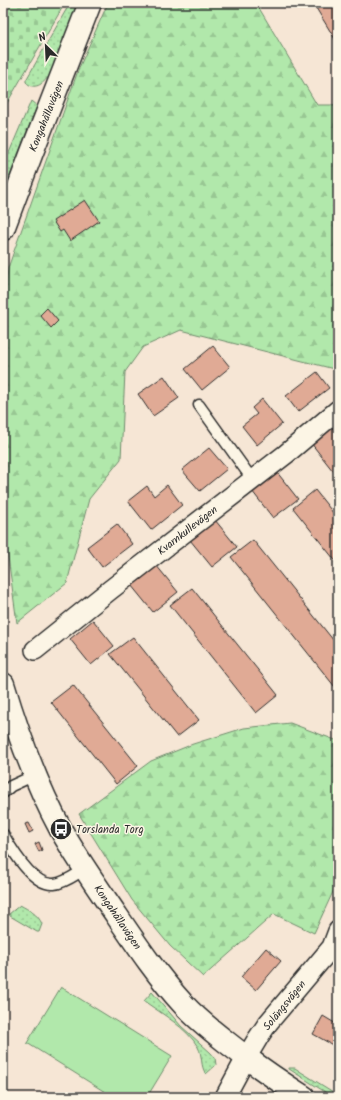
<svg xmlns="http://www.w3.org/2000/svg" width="341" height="1100" viewBox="0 0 341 1100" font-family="Kalam,sans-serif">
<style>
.grass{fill:url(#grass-dots);stroke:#6e8a6b}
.forest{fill:url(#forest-firs);stroke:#6e8a6b}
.cemetery{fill:url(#cemetery-stones);stroke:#6e8a6b}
.pitch{fill:#b1e8ab;stroke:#6e8a6b}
.building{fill:#e0aa95;stroke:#2b2b2b}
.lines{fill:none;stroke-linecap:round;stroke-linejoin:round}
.lane-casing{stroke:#2b2b2b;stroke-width:13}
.street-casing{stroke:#2b2b2b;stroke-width:22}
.secondary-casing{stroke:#2b2b2b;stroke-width:25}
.lane{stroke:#fcf5e5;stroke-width:10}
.street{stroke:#fcf5e5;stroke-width:19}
.secondary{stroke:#fcf5e5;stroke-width:22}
.labels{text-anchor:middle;stroke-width:3;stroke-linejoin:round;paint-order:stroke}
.street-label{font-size:11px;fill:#2b2b2b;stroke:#fcf5e5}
.poi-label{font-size:11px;fill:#2b2b2b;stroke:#fcf5e5;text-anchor:start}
</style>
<defs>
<pattern id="grass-dots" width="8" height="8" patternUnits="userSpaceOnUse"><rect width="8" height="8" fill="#b1e8ab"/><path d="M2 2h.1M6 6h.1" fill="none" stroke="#98c793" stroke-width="1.8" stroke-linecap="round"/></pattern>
<pattern id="forest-firs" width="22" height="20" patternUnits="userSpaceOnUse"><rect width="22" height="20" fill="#b1e8ab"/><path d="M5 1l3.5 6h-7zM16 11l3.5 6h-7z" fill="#98c793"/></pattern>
<pattern id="cemetery-stones" width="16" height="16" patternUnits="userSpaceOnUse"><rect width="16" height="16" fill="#b1e8ab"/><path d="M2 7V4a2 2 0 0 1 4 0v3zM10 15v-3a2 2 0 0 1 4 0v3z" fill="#98c793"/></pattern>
</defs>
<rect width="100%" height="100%" fill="#f6e6d5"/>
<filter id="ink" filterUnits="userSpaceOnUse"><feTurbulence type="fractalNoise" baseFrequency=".025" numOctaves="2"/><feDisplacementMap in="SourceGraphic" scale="8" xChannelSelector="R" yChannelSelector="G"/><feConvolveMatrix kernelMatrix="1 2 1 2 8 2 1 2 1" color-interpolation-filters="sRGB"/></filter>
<g filter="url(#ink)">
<path class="grass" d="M70 3H79C72 21 65 38 57 56 54 63 54 70 49 76 43 84 34 91 26 82V80Z
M31 101 37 106 36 109 25 136 3 194V167Z
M20 905C29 910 38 914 42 924L39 932H37L10 916 9 914Z
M152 992 181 1026 211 1053 215 1058 216 1065 206 1074C200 1066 203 1056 198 1047 187 1028 162 1014 144 1001Z
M289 1068H295L301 1072 338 1095V1097H333L289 1069Z"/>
<path class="forest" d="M108 3H256L317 105H338V370L181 330 143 347 125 372 121 459 89 499 67 583 17 623 3 520V324L8 268 79 68Z
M290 723 338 741V881L314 933 274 914 203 977 170 946 132 900 79 814 151 761 193 744 244 728Z"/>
<path class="cemetery" d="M3 3H65L3 110Z"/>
<path class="pitch" d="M61 987 172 1056 147 1097H113L27 1043Z"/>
<path class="building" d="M313 3H338V44Z
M85 200 99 221 70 241 63 230 60 232 53 221Z
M47 308 58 321 51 328 40 315Z
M213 346 230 367 202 390 185 369Z
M317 372 329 388 298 412 286 396Z
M164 376 179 398 153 416 138 394Z
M262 399 282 424 257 445 242 426 257 414 252 408Z
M336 424 338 426V467L333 471 311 443Z
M209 448 227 469 200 491 182 470Z
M276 471 298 499 273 518 252 491Z
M167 485 182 505 151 530 128 501 147 486 154 496Z
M315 490 338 519V564L293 508Z
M215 520 237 547 212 567 190 540Z
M117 524 132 544 102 567 87 547Z
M253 540 338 646V685L335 687 231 557Z
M156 565 178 592 153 612 131 585Z
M192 588 278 695 256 713 170 605Z
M93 620 114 646 91 665 70 639Z
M133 637 199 720 177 737 110 654Z
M73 685 138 766 116 784 51 702Z
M29 823 33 831 29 833 25 824Z
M39 842 42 850 39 852 35 844Z
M266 948 281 961 256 990 241 977Z
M323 1016 338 1025V1048L313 1034Z"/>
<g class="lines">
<g class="lane-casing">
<path id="lane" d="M199 405 252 479
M3 793 11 786 35 775
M3 834C12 850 33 886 54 884 65 883 76 874 85 869"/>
</g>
<g class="street-casing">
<path id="street" d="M35 650 110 590 286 454 338 410
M225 1097 246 1058 258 1038 268 1023 332 947 338 931"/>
</g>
<g class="secondary-casing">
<path id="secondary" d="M3 229 32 152 90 3
M3 684C18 734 36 784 61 830 78 860 98 888 117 916 138 947 159 978 184 1005 196 1018 211 1030 225 1041 250 1061 277 1080 304 1097"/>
</g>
<use href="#lane" class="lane"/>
<use href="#street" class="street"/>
<use href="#secondary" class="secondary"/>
</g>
</g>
<defs>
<g id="bus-disc" transform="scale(1.15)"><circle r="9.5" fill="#2b2b2b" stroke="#fcf5e5"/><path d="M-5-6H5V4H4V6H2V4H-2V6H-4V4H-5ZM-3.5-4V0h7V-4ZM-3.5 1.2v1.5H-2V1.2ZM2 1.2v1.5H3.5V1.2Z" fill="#fff"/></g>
</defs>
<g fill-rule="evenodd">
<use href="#bus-disc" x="61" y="829"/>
</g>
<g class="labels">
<g class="street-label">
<text transform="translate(46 116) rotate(-68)" y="4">Kongahällavägen</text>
<text transform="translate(187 530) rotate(-38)" y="4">Kvarnkullevägen</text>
<text transform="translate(118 917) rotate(56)" y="4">Kongahällavägen</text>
<text transform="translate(284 1005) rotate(-51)" y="4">Solängsvägen</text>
</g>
<g class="poi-label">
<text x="76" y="833">Torslanda Torg</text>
</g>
</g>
<rect width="341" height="1100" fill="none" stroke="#fcf5e5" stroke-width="16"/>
<rect x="8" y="8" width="325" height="1084" fill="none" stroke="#2b2b2b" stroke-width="1.5" filter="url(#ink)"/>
<g transform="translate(46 46) rotate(336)" stroke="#fcf5e5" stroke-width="3" paint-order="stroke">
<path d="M0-3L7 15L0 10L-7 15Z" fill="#2b2b2b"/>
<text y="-6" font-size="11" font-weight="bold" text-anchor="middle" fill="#2b2b2b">N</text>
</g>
</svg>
